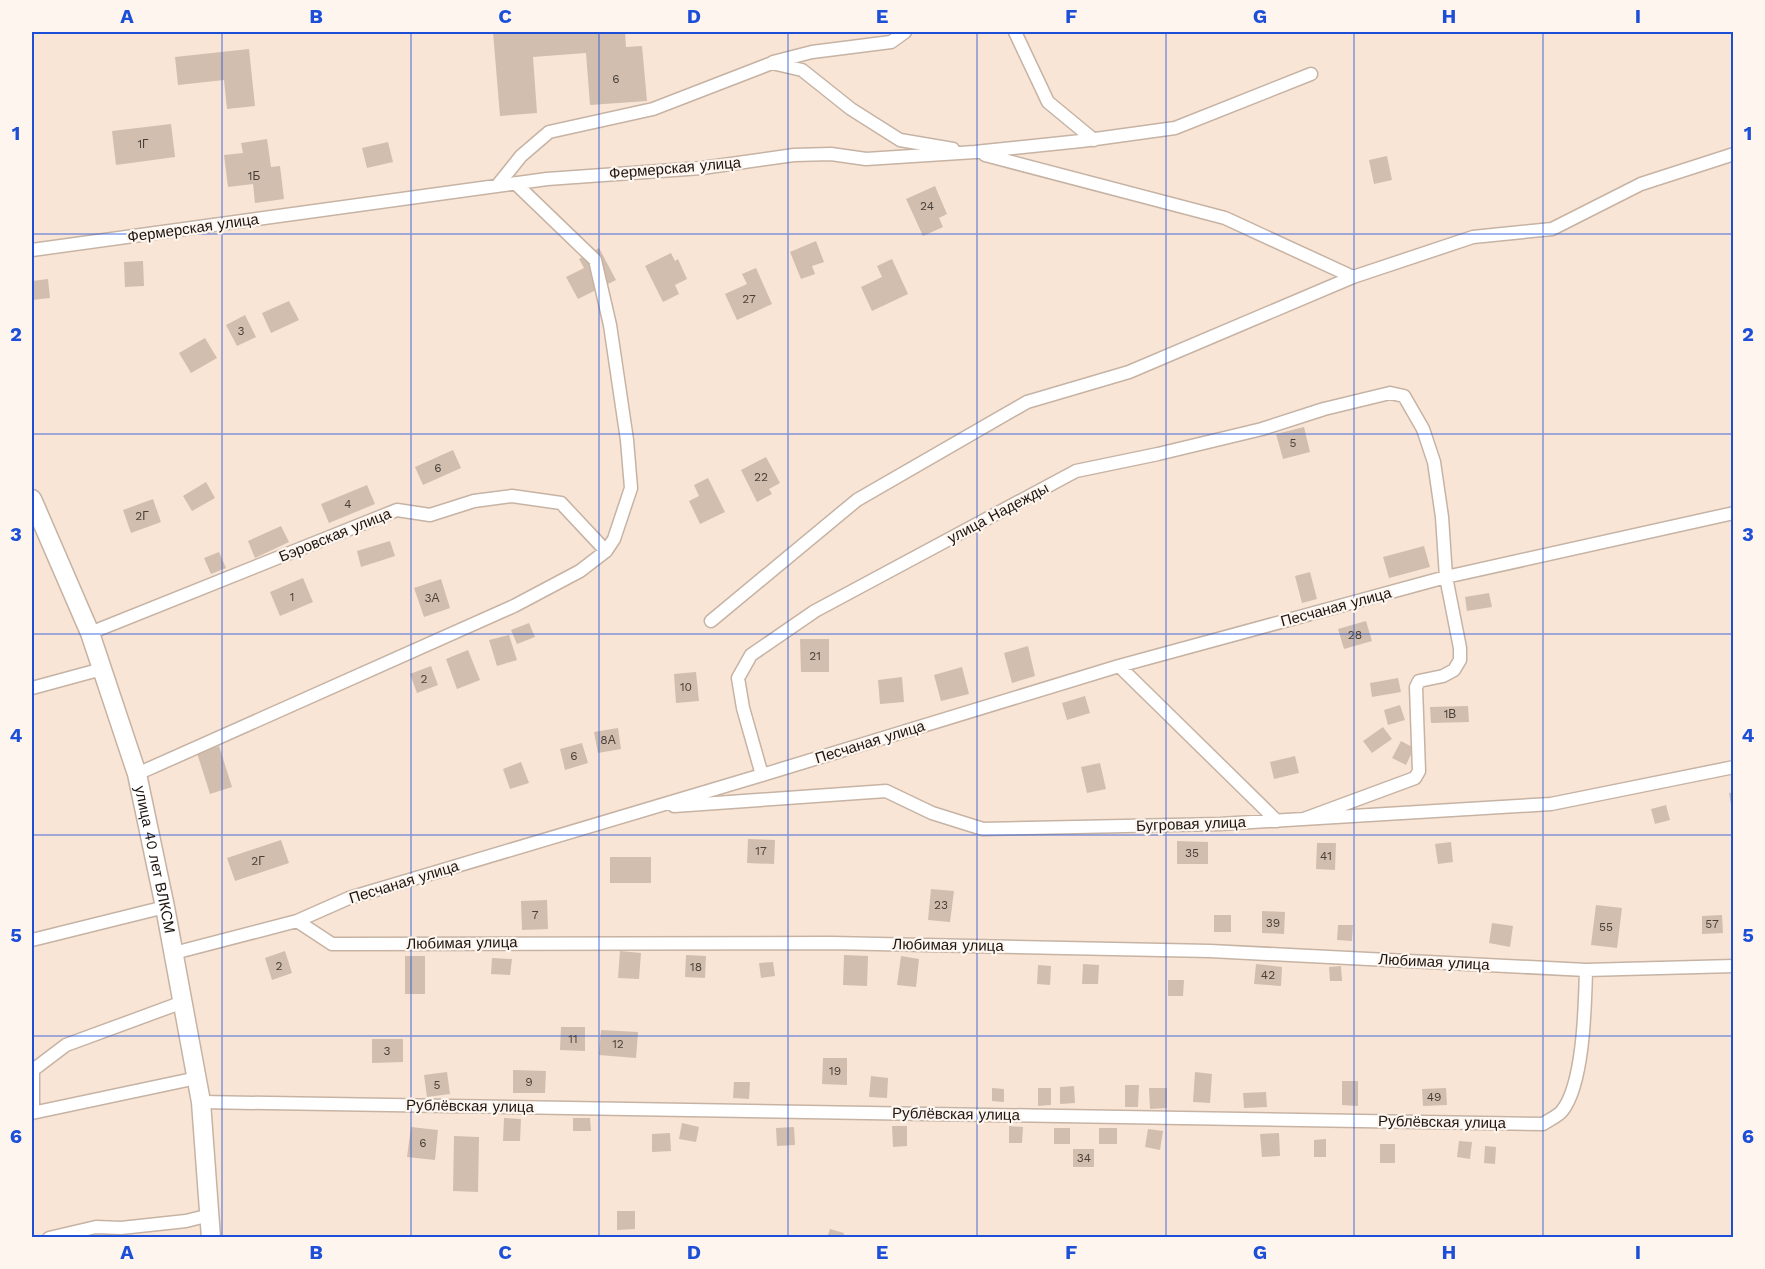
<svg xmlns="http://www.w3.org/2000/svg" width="1765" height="1269" viewBox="0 0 1765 1269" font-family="'Work Sans',sans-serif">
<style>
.building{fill:#d1beae}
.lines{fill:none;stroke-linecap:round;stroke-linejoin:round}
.street-casing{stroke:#c6b3a4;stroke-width:15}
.secondary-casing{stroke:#c6b3a4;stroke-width:21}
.street{stroke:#fff;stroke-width:12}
.secondary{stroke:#fff;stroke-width:18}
.grid{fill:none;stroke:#1d4ed8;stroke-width:1.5;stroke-opacity:0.55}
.labels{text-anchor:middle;stroke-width:4.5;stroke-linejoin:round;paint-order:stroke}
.number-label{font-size:12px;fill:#493f38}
.street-label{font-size:15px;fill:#1c1510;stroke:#fdf5ee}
.neatline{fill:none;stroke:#1d4ed8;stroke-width:2}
.grid-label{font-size:20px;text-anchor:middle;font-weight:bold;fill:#1d4ed8}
</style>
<rect width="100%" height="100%" fill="#f9e5d5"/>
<path class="building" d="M493 32H625L626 47 642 46 647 101 590 105 586 53 533 57 537 113 500 116Z
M249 49 255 106 227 109 224 80 178 85 175 57Z
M171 124 175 157 116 165 112 131Z
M267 139 271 167 280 166 284 199 255 203 253 184 228 187 224 155 243 153 241 143Z
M388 142 393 162 367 168 362 148Z
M1387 156 1392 180 1374 184 1369 160Z
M935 186 947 214 939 218 943 227 923 236 906 199Z
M816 241 824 262 812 266 815 274 801 279 790 252Z
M599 248 616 280 578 299 566 277 584 268 579 259Z
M671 253 675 261 678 259 687 279 675 285 679 294 663 302 645 266Z
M892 259 908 294 872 311 861 287 882 277 877 266Z
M143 261 144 286 125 287 124 262Z
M756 268 772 304 737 320 725 294 747 284 742 274Z
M48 279 50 298 32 300V281Z
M289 301 299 320 271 333 262 313Z
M245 315 256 337 237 346 226 325Z
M205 338 217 358 191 373 179 353Z
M1304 427 1310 452 1283 459 1276 434Z
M453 450 461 468 423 485 415 467Z
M766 457 780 483 769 489 772 494 757 502 741 470Z
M708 478 725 512 700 524 689 501 699 496 694 485Z
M206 482 215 498 192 511 183 496Z
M367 485 375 504 329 523 321 504Z
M153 499 161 522 131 533 123 510Z
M281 526 289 542 255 558 248 541Z
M390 541 395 556 361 567 357 551Z
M1424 546 1430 567 1389 578 1383 557Z
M219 552 226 568 211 574 204 558Z
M1310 572 1317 599 1302 603 1295 576Z
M303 578 313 602 280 616 270 592Z
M441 579 450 608 424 617 414 588Z
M1489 593 1492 607 1467 611 1465 597Z
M1366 621 1372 641 1344 649 1338 629Z
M529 623 535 637 517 644 511 630Z
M509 635 517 660 497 666 489 640Z
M800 639H829V672H801Z
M1028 646 1035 676 1012 683 1004 653Z
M468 650 480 680 457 689 446 659Z
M431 666 438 685 417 693 410 674Z
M962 667 969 694 941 701 934 675Z
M696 672 699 701 676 703 674 674Z
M902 677 904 702 880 704 878 680Z
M1398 678 1401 692 1372 697 1370 683Z
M1085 696 1090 713 1067 720 1062 703Z
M1400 705 1405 720 1388 725 1384 710Z
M1468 706 1469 722 1431 723 1430 707Z
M1383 727 1392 739 1372 753 1363 741Z
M618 728 621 749 598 753 594 732Z
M1401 741 1414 748 1406 765 1392 758Z
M582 743 588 763 565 770 560 749Z
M219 746 232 787 210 794 197 753Z
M1295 756 1299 773 1274 779 1270 762Z
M521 762 529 783 510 789 503 769Z
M1100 763 1106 789 1087 793 1081 767Z
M1734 792V811H1732L1729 793Z
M1666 805 1670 820 1655 824 1651 809Z
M748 839 775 840 774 864 747 863Z
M281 840 289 863 235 881 227 858Z
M1177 841 1208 842V864H1177Z
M1451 842 1453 862 1438 864 1435 844Z
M1317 843H1336L1335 870 1316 869Z
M610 857H651V883H610Z
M931 889 954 891 950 922 928 920Z
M547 900 548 929 522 930 521 901Z
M1596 905 1622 908 1617 948 1591 945Z
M1262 911 1285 912 1284 934 1262 933Z
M1214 915H1231V932H1214Z
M1722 915 1723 933 1702 934V916Z
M1492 923 1513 926 1510 947 1489 943Z
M1338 925H1353L1352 941 1337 940Z
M285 951 292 973 272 980 265 958Z
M620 951 641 953 639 979 618 978Z
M686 955 706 956 705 978 685 977Z
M844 955 868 956 867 986 843 985Z
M405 956H425V994H405Z
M901 956 919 959 916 987 897 985Z
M492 958 512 959 510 975 491 974Z
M773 962 775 976 761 978 759 963Z
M1083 964 1099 965 1098 984H1082Z
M1256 964 1282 967 1281 986 1254 984Z
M1038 965 1051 966 1050 985 1037 984Z
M1341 966 1342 981H1330L1329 967Z
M1168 980H1184L1183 996H1168Z
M561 1027H585V1051L560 1050Z
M601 1030 638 1032 636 1058 599 1055Z
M372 1039H403V1062L372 1063Z
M823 1058H847V1085L822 1084Z
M513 1070 546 1071 545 1093H513Z
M447 1072 450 1094 427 1097 424 1075Z
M1195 1072 1212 1074 1210 1103 1193 1102Z
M871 1076 888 1078 887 1098 869 1097Z
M1342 1081H1358V1106L1342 1105Z
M734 1082H750L749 1099 733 1098Z
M1125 1085H1139L1138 1107H1125Z
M1074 1086 1075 1103 1060 1104V1087Z
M992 1088 1004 1089V1102L992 1101Z
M1038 1088H1051V1105L1038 1106Z
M1149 1088H1167V1108L1150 1109Z
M1446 1088 1447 1105 1423 1106 1422 1089Z
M1266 1092 1267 1107 1244 1108 1243 1093Z
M504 1118 521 1119 520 1141H503Z
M573 1118H590L591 1131H573Z
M682 1123 699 1127 696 1142 679 1139Z
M892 1126H907V1146L893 1147Z
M1009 1126 1023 1127 1022 1143H1009Z
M411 1127 438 1130 435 1160 407 1157Z
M794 1127 795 1145 777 1146 776 1128Z
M1054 1128H1070V1144H1054Z
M1099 1128H1117V1144H1099Z
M1148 1129 1163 1131 1160 1150 1145 1147Z
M670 1133 671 1151 652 1152V1134Z
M1279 1133 1280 1156 1262 1157 1260 1134Z
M454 1136 479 1137 478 1192 453 1191Z
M1326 1139V1157H1314V1140Z
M1459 1141 1472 1142 1470 1159 1457 1157Z
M1380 1144H1395V1163H1380Z
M1485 1146 1496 1147 1495 1164 1484 1163Z
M1073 1149H1094V1167H1073Z
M617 1211H635V1229L617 1230Z
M830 1229 844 1233 843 1238H827Z"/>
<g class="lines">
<g class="street-casing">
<path id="street" d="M1015 32 1048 102 1094 140
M773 62 812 52 891 42 905 32
M985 155 1225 218 1353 277
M497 186 521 156 549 132 653 109 772 63 802 70 851 109 900 140 953 149
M32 250 547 179 702 168 794 155 831 154 866 159 975 152 1081 141 1175 128 1311 74
M711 621 857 500 1027 402 1129 372 1353 277 1473 237 1552 229 1641 184 1734 154
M90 633 397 510 430 515 474 501 512 496 561 503 606 551
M1119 666 1277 821
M32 688 102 669
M137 774 514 606 580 571 606 551 614 539 631 488 627 440 610 325 595 260 515 183
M762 775 743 708 738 678 751 655 815 611 1076 471 1158 454 1262 429 1324 409 1390 393 1404 396 1423 429 1434 462 1442 517 1446 577 1460 648V660L1454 670 1443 676 1419 681 1416 687 1419 771 1415 778 1304 819
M674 806 886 791 932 813 983 829 1220 824 1551 804 1734 767
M297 921 349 898 762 775 1119 666 1446 577 1734 513
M32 940 165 907
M174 953 297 921 332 944 831 943 1210 951 1586 970 1734 966
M201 1102 1543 1124C1549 1120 1558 1116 1562 1111 1584 1084 1585 1004 1586 970
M32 1113 197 1078
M33 1113V1070L66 1045 183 1002
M49 1238 96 1227 121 1228 186 1221 210 1215"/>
</g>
<g class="secondary-casing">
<g id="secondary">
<path id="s1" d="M32 499 90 633 137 774 165 907 201 1102 211 1238"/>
</g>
</g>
<use href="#street" class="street"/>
<use href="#secondary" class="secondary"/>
</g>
<path class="grid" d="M222 32V1238M411 32V1238M599 32V1238M788 32V1238M977 32V1238M1166 32V1238M1354 32V1238M1543 32V1238M32 234H1734M32 434H1734M32 634H1734M32 835H1734M32 1036H1734"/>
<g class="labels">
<g class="number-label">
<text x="616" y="83">6</text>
<text x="143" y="148">1Г</text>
<text x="254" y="180">1Б</text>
<text x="927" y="210">24</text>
<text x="749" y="303">27</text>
<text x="241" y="335">3</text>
<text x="1293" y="447">5</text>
<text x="438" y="472">6</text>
<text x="761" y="481">22</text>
<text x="348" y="508">4</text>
<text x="142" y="520">2Г</text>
<text x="292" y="601">1</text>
<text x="432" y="602">3А</text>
<text x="1355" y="639">28</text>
<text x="815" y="660">21</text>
<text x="424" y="683">2</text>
<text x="686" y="691">10</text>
<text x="1450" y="718">1В</text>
<text x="608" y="744">8А</text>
<text x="574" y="760">6</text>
<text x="761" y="855">17</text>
<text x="1192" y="857">35</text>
<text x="1326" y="860">41</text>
<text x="258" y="865">2Г</text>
<text x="941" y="909">23</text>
<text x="535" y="919">7</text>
<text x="1273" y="927">39</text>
<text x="1712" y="928">57</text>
<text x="1606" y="931">55</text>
<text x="279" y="970">2</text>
<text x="696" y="971">18</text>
<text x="1268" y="979">42</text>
<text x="573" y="1043">11</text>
<text x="618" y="1048">12</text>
<text x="387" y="1055">3</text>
<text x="835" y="1075">19</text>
<text x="529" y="1086">9</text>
<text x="437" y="1089">5</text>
<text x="1434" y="1101">49</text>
<text x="423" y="1147">6</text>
<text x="1084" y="1162">34</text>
</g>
<g class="street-label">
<text transform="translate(675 168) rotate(-5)" y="5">Фермерская улица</text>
<text transform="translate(193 228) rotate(-8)" y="5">Фермерская улица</text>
<text transform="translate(998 513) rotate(-28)" y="5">улица Надежды</text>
<text transform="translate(335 535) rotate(-22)" y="5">Бэровская улица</text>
<text transform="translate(1336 607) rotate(-15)" y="5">Песчаная улица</text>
<text transform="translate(870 742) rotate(-17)" y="5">Песчаная улица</text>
<text transform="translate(1191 824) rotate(-2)" y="5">Бугровая улица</text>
<text dy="5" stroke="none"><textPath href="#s1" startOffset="382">улица 40 лет ВЛКСМ</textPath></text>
<text transform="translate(404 882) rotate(-17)" y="5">Песчаная улица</text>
<text transform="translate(462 943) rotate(-1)" y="5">Любимая улица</text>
<text transform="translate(948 945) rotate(1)" y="5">Любимая улица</text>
<text transform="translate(1434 962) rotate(3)" y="5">Любимая улица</text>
<text transform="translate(470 1106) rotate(1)" y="5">Рублёвская улица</text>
<text transform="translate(956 1114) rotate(1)" y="5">Рублёвская улица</text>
<text transform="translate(1442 1122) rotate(1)" y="5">Рублёвская улица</text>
</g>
</g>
<rect width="1765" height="1269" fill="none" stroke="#fdf5ee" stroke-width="66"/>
<rect x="33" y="33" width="1699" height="1203" class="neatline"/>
<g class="grid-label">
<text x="127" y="23">A</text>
<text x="316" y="23">B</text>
<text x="505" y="23">C</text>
<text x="694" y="23">D</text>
<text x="882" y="23">E</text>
<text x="1071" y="23">F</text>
<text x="1260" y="23">G</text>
<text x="1449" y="23">H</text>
<text x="1638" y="23">I</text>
<text x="16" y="140">1</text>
<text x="1748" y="140">1</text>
<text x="16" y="341">2</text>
<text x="1748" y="341">2</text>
<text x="16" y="541">3</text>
<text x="1748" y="541">3</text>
<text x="16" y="742">4</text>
<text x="1748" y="742">4</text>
<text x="16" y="942">5</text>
<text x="1748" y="942">5</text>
<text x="16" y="1143">6</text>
<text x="1748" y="1143">6</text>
<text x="127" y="1259">A</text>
<text x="316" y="1259">B</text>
<text x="505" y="1259">C</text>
<text x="694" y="1259">D</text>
<text x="882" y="1259">E</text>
<text x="1071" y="1259">F</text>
<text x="1260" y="1259">G</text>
<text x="1449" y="1259">H</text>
<text x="1638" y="1259">I</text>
</g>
</svg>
